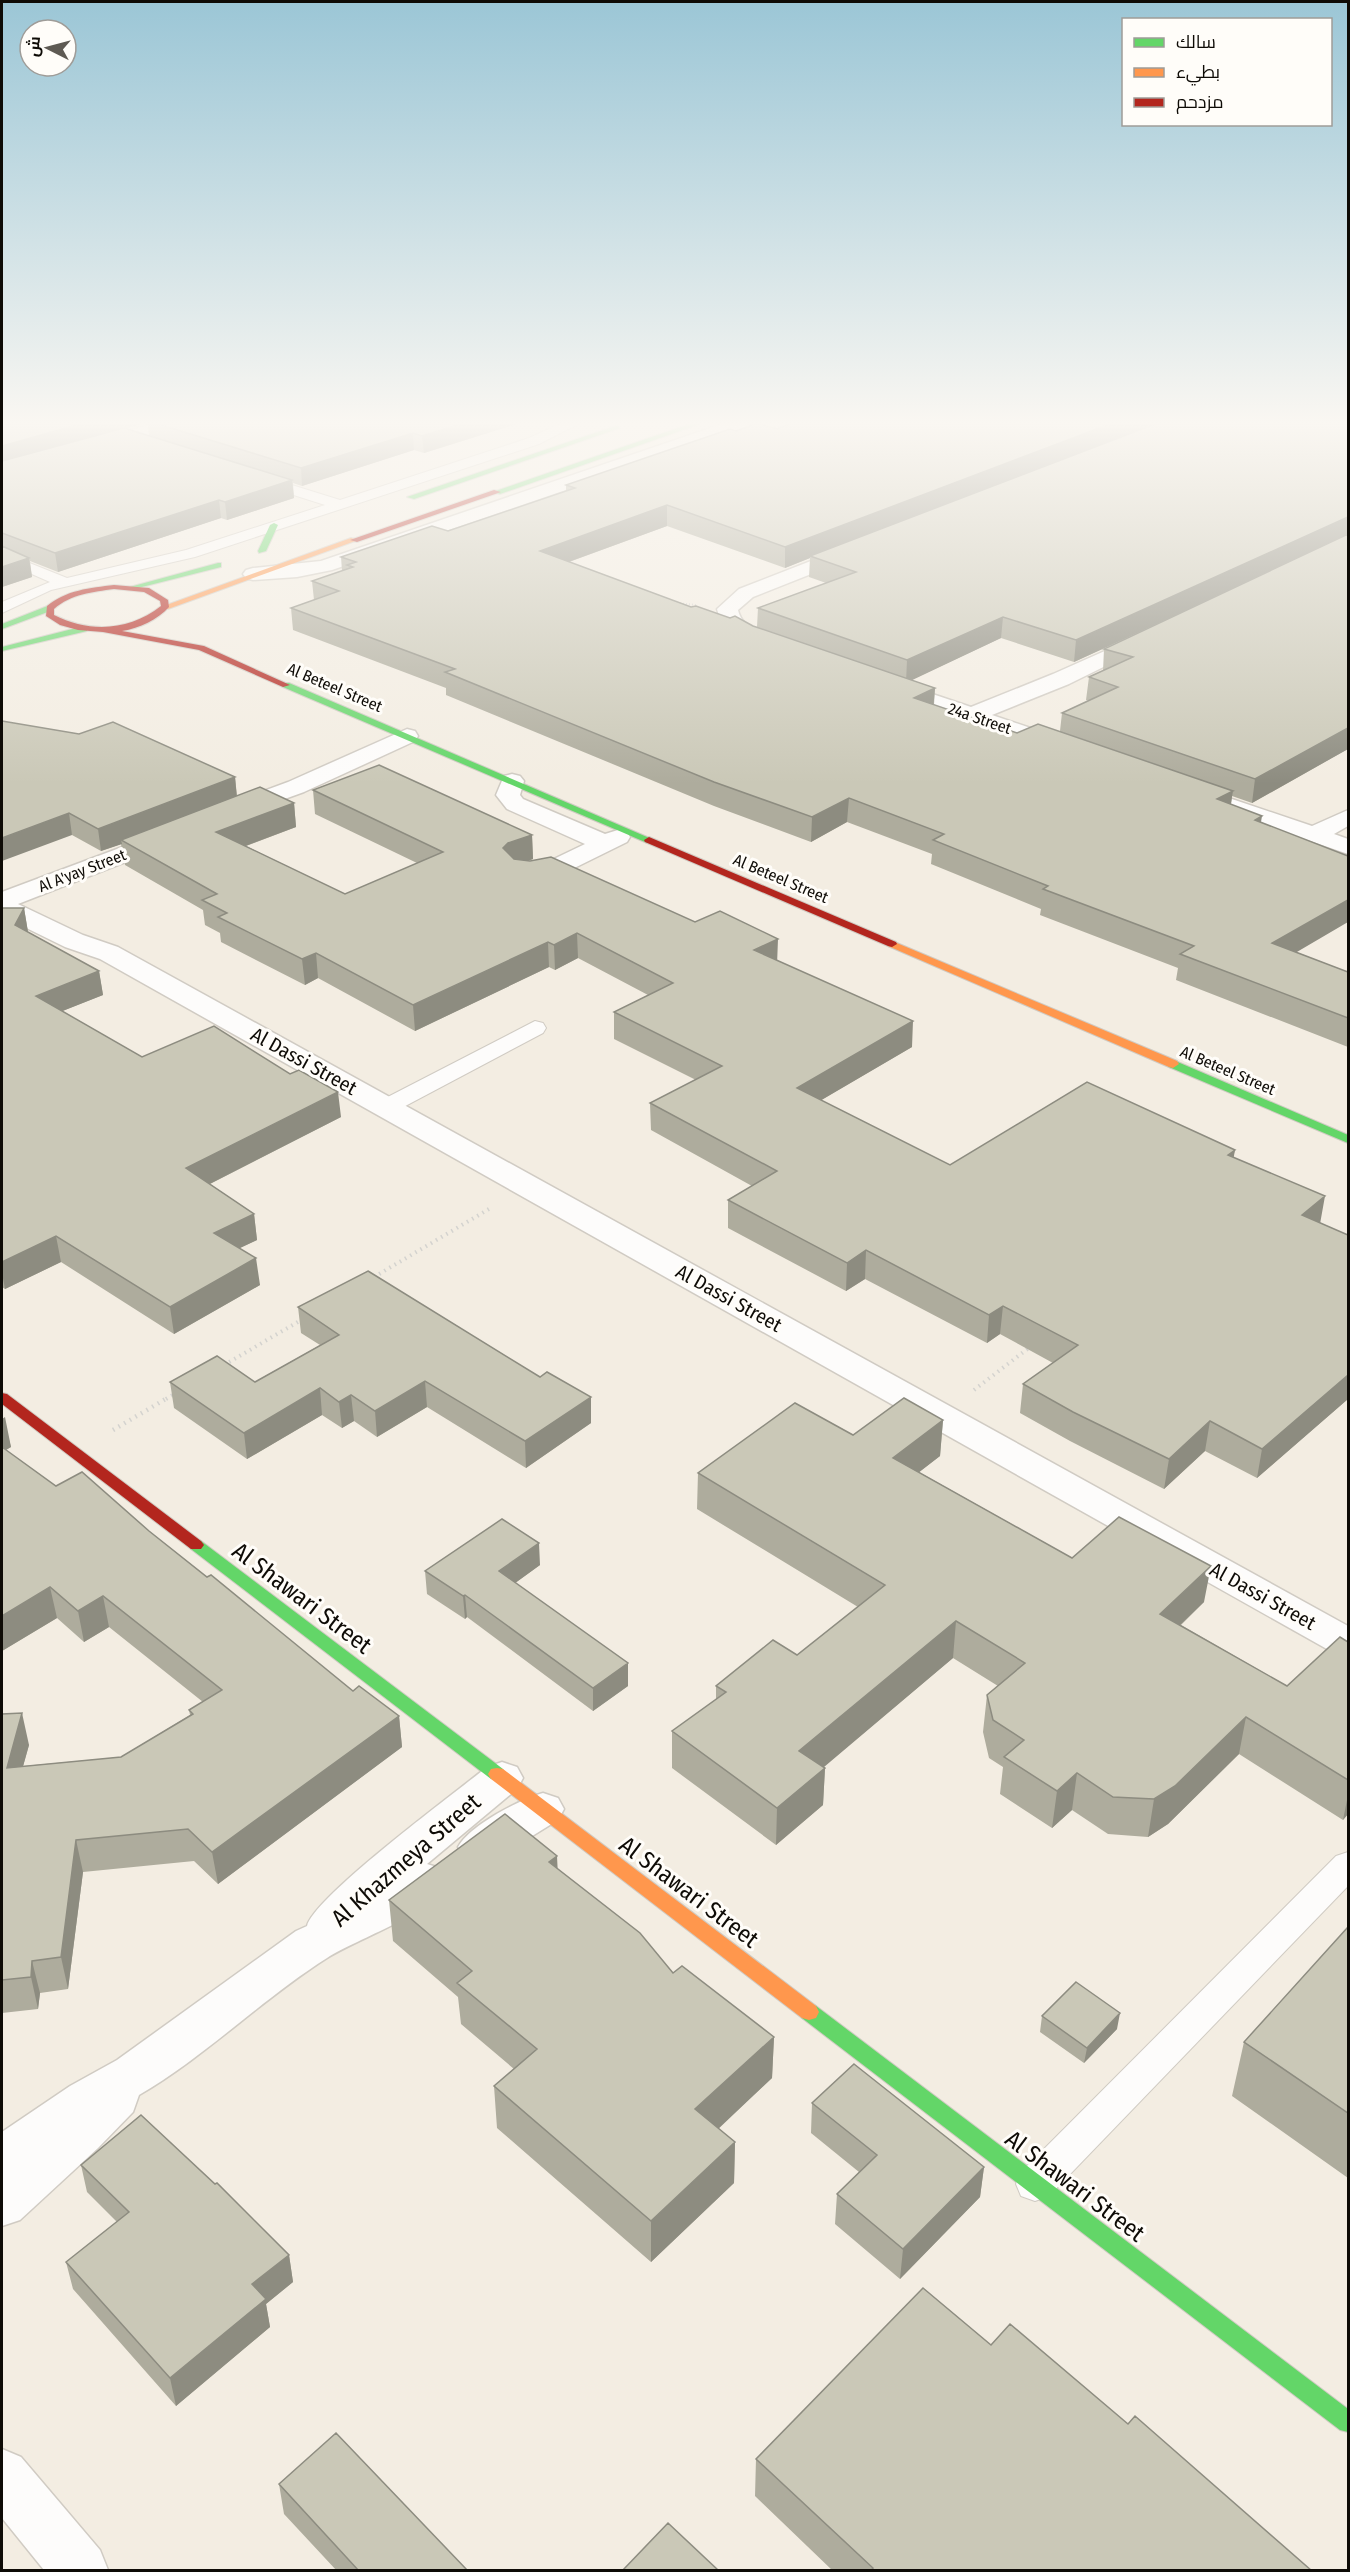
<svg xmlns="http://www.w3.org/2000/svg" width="1350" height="2572" viewBox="0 0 1350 2572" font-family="'Fira Sans Condensed',Cairo,sans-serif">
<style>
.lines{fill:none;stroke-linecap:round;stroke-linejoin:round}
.lane-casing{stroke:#d0cbc3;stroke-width:2}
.street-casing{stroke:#d0cbc3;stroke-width:3}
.fast-casing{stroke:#d0cbc3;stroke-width:2}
.slow-casing{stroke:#d0cbc3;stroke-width:2}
.jam-casing{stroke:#d0cbc3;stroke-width:2}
.path-far2{stroke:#d4d3cf;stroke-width:2;stroke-dasharray:1 2;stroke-linecap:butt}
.path-far1{stroke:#d4d3cf;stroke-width:4;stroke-dasharray:1.5 4.5;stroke-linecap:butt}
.path{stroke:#d4d3cf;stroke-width:4.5;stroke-dasharray:1.5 5;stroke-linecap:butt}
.lane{fill:#fdfcfb;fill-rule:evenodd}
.street{fill:#fdfcfb;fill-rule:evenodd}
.fast{fill:#63d668;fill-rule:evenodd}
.slow{fill:#ff974d;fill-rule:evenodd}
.jam{fill:#b3261e;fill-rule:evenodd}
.wall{fill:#aeac9d;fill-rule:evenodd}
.shaded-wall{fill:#8d8c80}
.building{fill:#cac8b7;stroke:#8d8c80;stroke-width:1.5}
.labels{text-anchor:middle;stroke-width:6;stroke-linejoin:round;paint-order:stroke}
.far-street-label{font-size:16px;fill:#0e0b06;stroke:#fffdf9}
.street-label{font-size:20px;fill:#0e0b06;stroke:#fffdf9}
.near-street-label{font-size:24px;fill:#0e0b06;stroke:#fffdf9}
</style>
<rect width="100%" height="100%" fill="#f3ede2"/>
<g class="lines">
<g class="lane-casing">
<path id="lane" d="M560 424H578L539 444 195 557 51 590 2 613V602L50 582 2 561V552L67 578 186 550 325 505 256 483V477H266L340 500 529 438Z
M535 1021 543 1023 546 1028 543 1033 394 1112H378L375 1107 378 1102Z
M1348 1852V1886L1049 2196 1035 2201 1021 2196 1016 2184 1021 2172 1336 1856Z"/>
</g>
<g class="street-casing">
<path id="street" d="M152 424H180L178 428 99 450 90 445 93 441Z
M722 424H748L746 428 332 570 297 577 253 580 246 578 243 574 246 570 253 568 321 561Z
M852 545 859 547 862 551 859 555 753 597 738 610C743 631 764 629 774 643L770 647C747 653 722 630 717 609L739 589Z
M1143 634 1150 636 1153 640 1150 644 1069 684 992 715 1069 741 1072 746 1069 751 1061 753 883 692 880 687 883 682 891 680 971 707 1053 674Z
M407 729 415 731 418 736 415 741 304 792 235 817 226 815 223 810 226 805 288 782Z
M512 774 520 776 524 781 520 795 523 799 605 834 618 830 627 832 630 837 627 842 548 881 539 884 514 881 510 876 514 871 535 868 585 844 507 809 496 795 504 776Z
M1220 795 1312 826 1348 810V826L1334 834 1348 839V854L1212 807 1208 802 1212 797Z
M165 831 174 833 177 838 174 843 18 904 83 935 118 947 1348 1626V1657L1334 1653 100 959 65 947 2 916V892Z
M502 1762 517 1767 523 1778 517 1789 427 1864 443 1869 449 1881C431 1915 360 1937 327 1958 262 1999 206 2056 139 2095L133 2112 98 2148 20 2220 2 2226V2132L70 2086 117 2060 296 1931 307 1926C315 1896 455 1793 487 1767Z
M543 1793 558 1798 564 1809 558 1820 495 1859 480 1864 465 1859 458 1847C470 1825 519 1800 543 1793Z
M2 2449 21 2457 100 2550 108 2570H44L2 2518Z"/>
</g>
<g class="fast-casing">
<path id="fast" d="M689 424H700L500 494 493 492Z
M618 425 620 428 414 499 407 497Z
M274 523 278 525 266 551 259 553 258 551 270 525Z
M218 563H221V567L130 590 126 588Z
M50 605 54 608 53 610 2 629V624Z
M84 626 87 627V631L2 651V647Z
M283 683H289L654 840 649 843 645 842 283 687Z
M1173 1060 1348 1135V1143L1169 1067 1167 1064 1169 1061Z
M196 1540 201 1541 503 1769 506 1774 503 1779 497 1780 491 1779 191 1549 188 1545 191 1541Z
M809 2004 816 2006 1348 2409V2432L1340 2430 802 2018 799 2012 802 2006Z"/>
</g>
<g class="slow-casing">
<path id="slow" d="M351 538 358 540 168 609 161 607Z
M892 941 1177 1061 1179 1064 1173 1068 1169 1067 888 946 887 944Z
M497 1768 503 1769 816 2006 819 2012 816 2018 809 2020 802 2018 491 1779 488 1774 491 1769Z"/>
</g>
<g class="jam-casing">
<path id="jam" d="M494 490 501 492 357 542 350 540Z
M114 585 149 588 168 600 169 607C157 620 140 628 122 631L204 646 290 685 283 687 199 650 103 632 78 630 60 625 46 616 47 606C66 590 90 588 114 585ZM114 589 144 592 160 601 161 606C129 631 90 633 54 615V609C71 594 93 592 114 589Z
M649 837 896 942 897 944 892 947 888 946 645 842 644 840Z
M2 1393 7 1394 201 1541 204 1545 201 1549H191L2 1404Z"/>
</g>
<path class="path-far2" d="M677 603 696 605"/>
<path class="path-far1" d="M374 1277 489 1209
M224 1365 303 1319
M974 1390 1030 1347
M166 1399 176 1393"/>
<path class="path" d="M113 1430 169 1397"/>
<use href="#lane" class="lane"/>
<use href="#street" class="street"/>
<use href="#fast" class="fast"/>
<use href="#slow" class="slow"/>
<use href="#jam" class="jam"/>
</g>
<path class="wall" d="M2 424 127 429 149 436 148 424H516L424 453 414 450 302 486 293 483 294 498 227 520 221 518 58 572 30 561 32 577 2 587Z
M1348 424V749L1252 803 1232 796 1231 805 1261 822 1296 952 1348 972V1047L1176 980 1178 968 1040 915 1041 909 931 864 932 854 847 822 811 842 714 806 446 695V688L293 630 291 608 314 600 312 581 342 571 341 557 448 531 566 491V485L736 431 777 429ZM667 526 785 568 810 558 809 577 826 583 758 608 757 627 691 607 569 562ZM1175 616 1104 649 1103 671 1089 677 1086 700 1089 701 1062 713 1060 731 1017 733 934 705 935 688 911 680 1001 638 1074 662Z
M2 721 235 777 237 796 294 803 296 827 246 846 345 894 417 863 315 814 313 790 532 835 533 859 528 861 777 961 912 1047 821 1100 950 1165 1235 1150 1233 1157 1320 1223 1348 1235V1399L1257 1478 1205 1451 1164 1489 1070 1441 1020 1413 1023 1384 1053 1363 1000 1334 987 1343 865 1279 846 1291 728 1228V1200L752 1186 651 1130 650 1103 696 1080 614 1039V1012L648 995 578 958 555 970 549 967 415 1031 318 978 305 985 221 942 220 933 205 925 203 910 125 865 121 844 101 851 72 835Z
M2 908H24L28 932 99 971 103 995 62 1011 142 1057 341 1117 210 1184 254 1214 257 1240 239 1248 260 1285 174 1334 61 1262 5 1289 2 1287Z
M298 1307 591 1423 526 1468 427 1407 377 1437 354 1421 342 1428 322 1415 247 1459 174 1408 170 1382H255L320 1345 301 1333Z
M2 1415 11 1447 6 1450 56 1486 149 1531 207 1577 353 1691 399 1716 402 1747 218 1884 194 1861 83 1872 68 1989 40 1993 38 2009 2 2013V1714L29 1745 23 1766 121 1757 190 1715 189 1710 203 1702 109 1627 84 1642 57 1618 2 1651Z
M943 1420 940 1456 919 1472 1072 1558 1204 1602 1181 1625 1287 1686 1348 1642V1814L1343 1820 1239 1754 1168 1824 1148 1837 1108 1834 1072 1810 1052 1828 1000 1794 1003 1767 989 1758 983 1732 987 1695 998 1686 953 1658 823 1767 825 1768 823 1805 776 1845 672 1768V1731L716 1700V1686L797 1655 858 1607 697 1509 698 1473 853 1435Z
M540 1565 515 1583 628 1686 593 1711 467 1617 465 1619 427 1594 425 1571Z
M558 1869 673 1973 774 2037 772 2078 718 2128 735 2142 734 2183 651 2262 497 2128 494 2086 514 2069 461 2024 458 1997 393 1941 389 1900Z
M1348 1927V2178L1232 2096 1244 2042Z
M1042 2016 1117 2029 1084 2063 1040 2032Z
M812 2103 984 2167 980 2197 900 2279 835 2224 837 2194 859 2172 811 2133Z
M81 2165 289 2255 293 2282 266 2304 270 2327 176 2406 73 2289 66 2262 117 2222 87 2192Z
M991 2345 1128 2424 1312 2571H833L755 2496 756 2459Z
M279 2484 468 2571H337L284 2514Z"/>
<path class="shaded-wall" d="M80 424H142L2 465V446Z
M460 424H516L424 453 422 436Z
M1110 424H1157L810 556V558L785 568V547Z
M413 433 414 450 302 486 301 468Z
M292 480 294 498 227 520 225 502Z
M219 500 221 518 58 572 55 553Z
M667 505V526L541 572 540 551Z
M1348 517V536L1074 662 1076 640Z
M29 558 32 577 2 587V567Z
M1003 617 1001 638 906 683 907 660Z
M935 688 933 711 914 698Z
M1348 728V749L1252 803 1255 779Z
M235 777 237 799 121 840 122 844 101 851 98 829Z
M1233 791 1229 815 1217 799Z
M849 798 847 822 811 842 812 817Z
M294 803 296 827 219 856 216 832Z
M69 813 72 835 2 861V838Z
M1262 816 1258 840 1255 820Z
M532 835 533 859 509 867 503 848 508 843Z
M1348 900V922L1268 969 1272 943Z
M24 908 28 932 19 949 15 925Z
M577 933 578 958 555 970 554 945Z
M778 939 777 965 754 950Z
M548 942 549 967 415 1031 413 1005Z
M316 953 318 978 305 985 302 959Z
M99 971 103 995 40 1020 36 996Z
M913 1021 912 1047 796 1115 797 1088Z
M338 1092 341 1117 190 1194 186 1168Z
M1235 1150 1230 1178 1228 1155Z
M1325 1196 1320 1224 1302 1215Z
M254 1214 257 1240 217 1259 214 1233Z
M56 1236 61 1262 5 1289 2 1273V1262Z
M866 1250 865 1279 846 1291 847 1263Z
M256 1258 260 1285 174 1334 170 1307Z
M1003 1306 1000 1334 987 1343 989 1315Z
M1348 1375V1399L1257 1478 1262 1449Z
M425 1381 427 1407 377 1437 375 1411Z
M320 1388 322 1415 247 1459 244 1433Z
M351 1395 354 1421 342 1428 339 1402Z
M591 1397V1423L526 1468 525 1441Z
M5 1417 11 1447 2 1452V1419Z
M943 1420 940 1456 891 1494 893 1458Z
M1210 1421 1205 1451 1164 1489 1169 1459Z
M539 1543 540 1565 500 1594 499 1571Z
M1211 1566 1204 1602 1154 1650 1160 1614Z
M50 1587 57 1618 2 1651V1616Z
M465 1595 467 1617 465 1619 463 1596Z
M103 1596 109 1627 84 1642 78 1611Z
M956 1621 953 1658 798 1789 799 1751Z
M628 1663V1686L593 1711V1688Z
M22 1713 29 1745 14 1799 7 1768Z
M399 1716 402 1747 218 1884 212 1852Z
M1246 1717 1239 1754 1168 1824 1148 1837 1154 1799Z
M825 1768 823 1805 776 1845 777 1808Z
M1077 1773 1072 1810 1052 1828 1057 1791Z
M1348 1795V1814L1343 1820Z
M76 1840 83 1872 68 1989 61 1957Z
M557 1856 559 1897 549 1862Z
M32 1961 40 1993 38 2009 31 1977Z
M1120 2013 1117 2029 1084 2063 1087 2048Z
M774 2037 772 2078 695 2151V2109Z
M735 2142 734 2183 651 2262V2221Z
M984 2167 980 2197 900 2279 903 2249Z
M289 2255 293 2282 266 2304 270 2327 176 2406 170 2378 252 2284Z"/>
<path class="building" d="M2 424H80L2 446Z
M158 424H460L422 436 413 433 301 468Z
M755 424H760L777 429 789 424H1110L785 547 667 505 540 551 691 607 696 606 730 618 735 616 753 626 935 688 914 698 1017 733 1038 724 1233 791 1217 799 1262 816 1255 820 1348 856V900L1272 943 1348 972V1018L1180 954 1194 946 1043 889 1048 886 933 840 944 834 849 798 812 817 714 782 445 672 455 669 291 608 339 591 312 581 353 567 347 565 356 562 341 557 432 526 448 531 575 488 566 485 730 429 736 431Z
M1155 424H1348V517L1076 640 1003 617 907 660 758 608 856 572 810 556Z
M124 428 292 480 225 502 219 500 55 553 2 533V461Z
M1348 534V728L1255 779 1062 713 1118 687 1089 677 1133 657 1104 649Z
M2 546 29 558 2 567Z
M2 721 79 734 113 722 235 777 98 829 69 813 2 838Z
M379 765 532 835 508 843 503 848 514 859 530 861 551 857 695 922 720 911 778 939 754 950 913 1021 797 1088 950 1165 1087 1082 1235 1150 1228 1155 1325 1196 1302 1215 1348 1235V1375L1262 1449 1210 1421 1169 1459 1073 1412 1023 1384 1078 1345 1003 1306 989 1315 866 1250 847 1263 728 1200 777 1171 650 1103 722 1066 614 1012 673 983 577 933 554 945 548 942 413 1005 316 953 302 959 218 917 227 913 202 900 217 894 121 840 260 787 294 803 216 832 345 894 443 852 313 790Z
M2 908H24L15 925 99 971 36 996 142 1057 214 1026 290 1074 299 1070 338 1092 186 1168 254 1214 214 1233 256 1258 170 1307 56 1236 2 1262Z
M368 1271 540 1377 547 1372 591 1397 525 1441 425 1381 375 1411 351 1395 339 1402 320 1388 244 1433 170 1382 217 1356 255 1382 339 1335 298 1307Z
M904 1398 943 1420 893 1458 1072 1558 1119 1517 1211 1566 1160 1614 1287 1686 1340 1637 1348 1642V1780L1246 1717 1175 1786 1154 1799 1113 1797 1077 1773 1057 1791 1004 1757 1024 1740 993 1720 987 1695 1025 1663 956 1621 799 1751 825 1768 777 1808 672 1731 726 1692 716 1686 773 1640 797 1655 885 1585 698 1473 795 1403 853 1435Z
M2 1447 56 1486 82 1472 149 1531 207 1577 211 1575 353 1691 359 1686 399 1716 212 1852 188 1829 76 1840 61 1957 32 1961 31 1977 2 1980V1714L22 1713 7 1768 121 1757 193 1714 189 1710 222 1690 103 1596 78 1611 50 1587 2 1616Z
M502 1519 539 1543 499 1571 628 1663 593 1688 465 1595 463 1596 425 1571Z
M505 1814 557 1856 549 1862 640 1933 673 1973 682 1966 774 2037 695 2109 735 2142 651 2221 494 2086 537 2049 457 1983 472 1971 389 1900Z
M1348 1927V2113L1244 2042Z
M1076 1982 1120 2013 1087 2048 1042 2016Z
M854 2064 984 2167 903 2249 837 2194 877 2155 812 2103Z
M141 2115 215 2184 217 2183 289 2255 252 2284 266 2299 170 2378 66 2262 129 2212 81 2165Z
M923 2288 991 2345 1010 2324 1128 2424 1135 2416 1312 2571H871L873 2568 756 2459Z
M336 2433 468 2571H359L279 2484Z
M668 2523 719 2571H622Z"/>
<linearGradient id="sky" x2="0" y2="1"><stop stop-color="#9bc6d6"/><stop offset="0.54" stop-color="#faf7f2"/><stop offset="1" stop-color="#faf7f2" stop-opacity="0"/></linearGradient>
<rect width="1350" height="784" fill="url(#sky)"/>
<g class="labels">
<g class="far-street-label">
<text transform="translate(335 687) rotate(23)" y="6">Al Beteel Street</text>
<text transform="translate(980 718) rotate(19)" y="6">24a Street</text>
<text transform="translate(82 870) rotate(-21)" y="6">Al A'yay Street</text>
<text transform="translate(781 878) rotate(23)" y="6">Al Beteel Street</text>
<text transform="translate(1228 1070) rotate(23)" y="6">Al Beteel Street</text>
</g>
<g class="street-label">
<text transform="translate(304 1061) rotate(29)" y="7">Al Dassi Street</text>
<text transform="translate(729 1298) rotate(29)" y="7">Al Dassi Street</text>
<text transform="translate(1263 1596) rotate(29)" y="7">Al Dassi Street</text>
</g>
<g class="near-street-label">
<text transform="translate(302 1598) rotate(37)" y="8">Al Shawari Street</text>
<text transform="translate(406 1860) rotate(-41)" y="8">Al Khazmeya Street</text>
<text transform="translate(689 1892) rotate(37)" y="8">Al Shawari Street</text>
<text transform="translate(1075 2186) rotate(37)" y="8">Al Shawari Street</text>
</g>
</g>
<rect width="1350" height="2572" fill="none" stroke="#0e0b06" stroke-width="6"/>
<rect x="1122" y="18" width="210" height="108" fill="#fffdf9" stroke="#9f9c98" stroke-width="1.5"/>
<rect x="1134" y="38" width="30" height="9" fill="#63d668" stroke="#9f9c98" stroke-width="1.5"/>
<text x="1176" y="48" font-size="18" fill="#0e0b06">سالك</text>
<rect x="1134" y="68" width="30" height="9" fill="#ff974d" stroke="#9f9c98" stroke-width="1.5"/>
<text x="1176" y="78" font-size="18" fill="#0e0b06">بطيء</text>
<rect x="1134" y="98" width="30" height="9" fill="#b3261e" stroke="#9f9c98" stroke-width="1.5"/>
<text x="1176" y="108" font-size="18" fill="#0e0b06">مزدحم</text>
<g transform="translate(48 48) rotate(276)"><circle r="28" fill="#fffdf9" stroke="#9f9c98" stroke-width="1.5"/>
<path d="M0-4.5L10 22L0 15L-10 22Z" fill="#5e5a53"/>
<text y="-9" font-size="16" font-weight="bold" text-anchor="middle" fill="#0e0b06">ش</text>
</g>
</svg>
